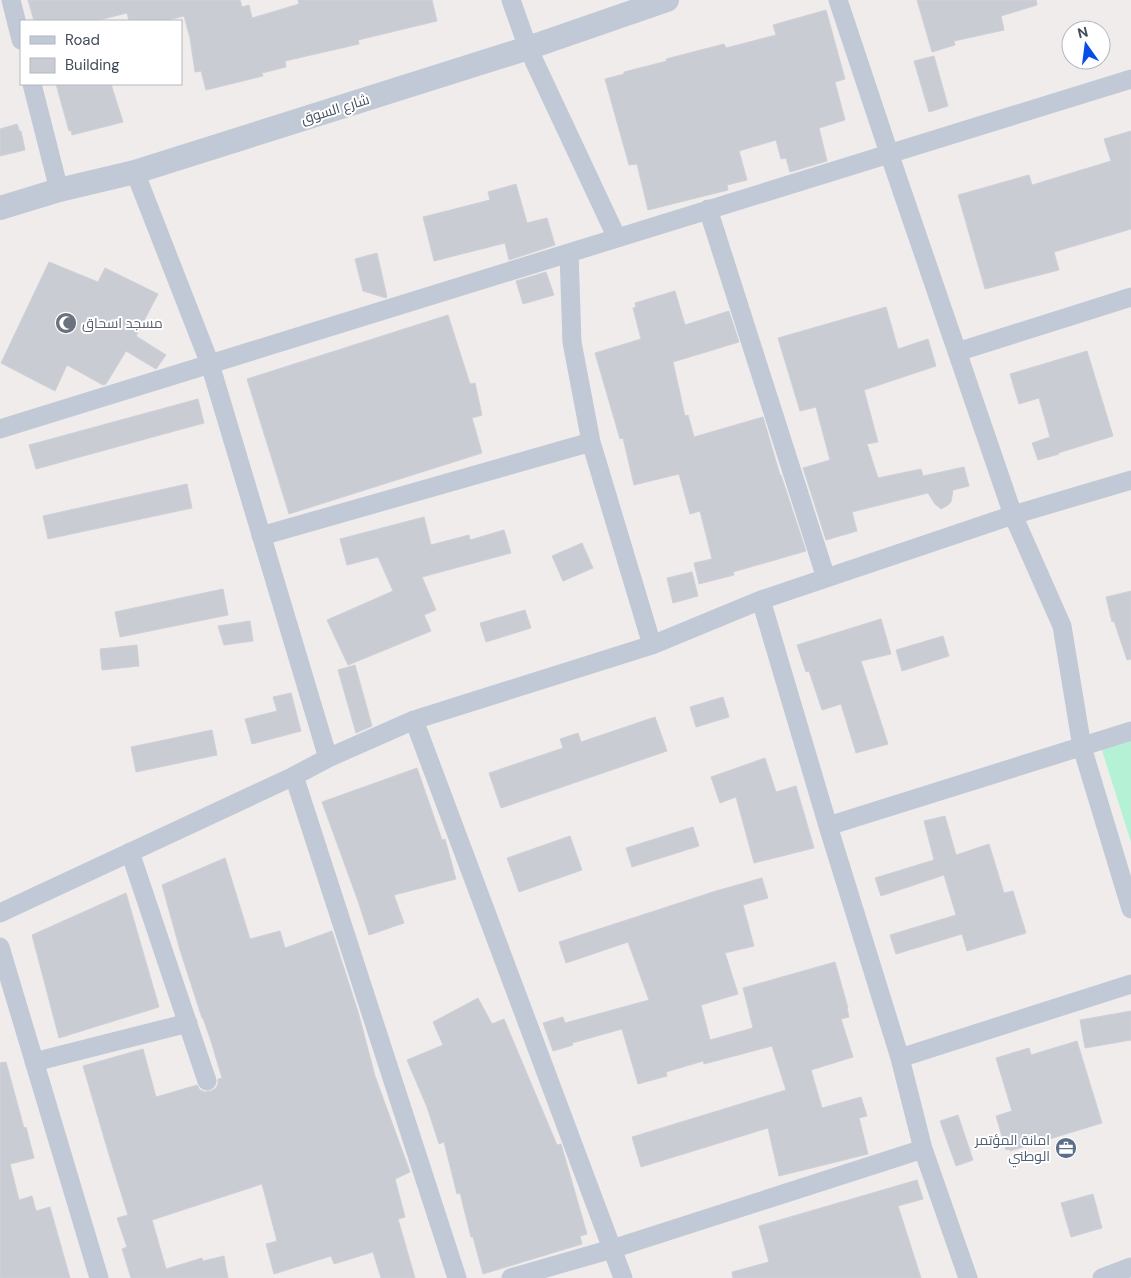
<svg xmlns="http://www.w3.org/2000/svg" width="1131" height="1278" viewBox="0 0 1131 1278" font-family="'DM Sans',Cairo,sans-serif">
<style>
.green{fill:#b5f2d5}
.building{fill:#caccd4;stroke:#cfd0d8}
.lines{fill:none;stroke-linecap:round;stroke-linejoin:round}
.minor{stroke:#c0c9d5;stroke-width:19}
.tertiary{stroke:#c0c9d5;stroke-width:24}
.labels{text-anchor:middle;stroke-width:4;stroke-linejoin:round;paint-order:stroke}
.street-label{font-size:14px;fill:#434c5b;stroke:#fff}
.worship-label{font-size:14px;fill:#5b616d;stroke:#fff;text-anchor:start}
.service-label{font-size:14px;fill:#4e5e75;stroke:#fff;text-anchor:end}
</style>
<rect width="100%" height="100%" fill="#efeceb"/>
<path class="green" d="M1131 735V842L1100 744Z"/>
<path class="building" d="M28 0H240L242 7 249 5 252 18 299 4 298 0H432L437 21 358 40 359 44 285 61 286 67 262 73 263 76 206 90 201 71 195 72 190 38 184 16 164 21H129L127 13 95 21H34Z
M917 0H1036L1037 5 1001 16 1004 30 954 41 955 45 932 52Z
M826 10 845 79 835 82 845 120 819 128 827 161 790 172 786 158 781 159 776 140 739 151 747 180 727 185 728 190 648 210 637 164 629 165 605 79 624 74V72L667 61 666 59 724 44 726 48 776 35 773 25Z
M934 56 948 106 929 112 914 61Z
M56 84H111L123 122 72 135 71 130 69 131Z
M17 124 20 132 21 131 25 150 0 156V129Z
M1131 131V229L1054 252 1059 270 985 289 958 195 1029 175 1032 185 1111 161 1104 139Z
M516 184 527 223 547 218 555 245 509 260 505 243 434 261 423 217 490 200 488 192Z
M377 253 387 297 386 298 363 291 355 259Z
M49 262 98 282 105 268 158 294 136 336 166 355 156 369 126 351 106 384 103 385 67 365 55 391 1 363Z
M546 272 554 295 523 304 516 281Z
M675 291 685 325 729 311 739 342 673 362 685 416 688 415 694 437 763 417 780 475H781L806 551 733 572 734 575 699 584 694 563 712 559 700 511 690 514 679 474 634 485 623 438 620 439 595 353 641 339 633 308 636 307 635 303Z
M886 307 898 349 928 339 936 366 864 390 878 442 867 444 878 478 921 469 923 476 964 467 969 486 953 490 951 502 948 505 941 509 935 504 928 493 852 512 857 531 826 540 803 468 830 460 816 407 800 411 778 338Z
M448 315 470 384 475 383 482 415 472 418 482 453 289 514 247 379Z
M1087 351 1113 436 1058 453 1059 454 1038 460 1032 443 1050 437 1039 398 1019 404 1010 374Z
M198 399 204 423 36 469 29 445Z
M187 484 192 508 48 539 43 516Z
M424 517 431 545 469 535 470 540 504 530 511 553 422 577 436 610 424 615 431 631 348 665 327 620 393 591 378 557 347 565 340 539Z
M582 543 593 568 563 581 552 556Z
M692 572 698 596 673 603 667 578Z
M223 589 228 615 120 637 115 612Z
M1131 591V659L1127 660 1114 621 1112 622 1106 597Z
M525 610 531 628 486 642 480 623Z
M881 619 891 654 861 661 888 744 856 753 841 704 822 710 809 671 806 672 797 645Z
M250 621 253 641 224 645 218 626Z
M943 636 949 656 902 671 896 650Z
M137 645 139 666 102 670 100 649Z
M355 665 372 726 356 733 338 670Z
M291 693 301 731 252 744 245 719 277 711 273 697Z
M723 697 729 717 696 727 690 707Z
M655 717 667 751 501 808 489 773 563 748 560 739 578 733 581 742Z
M212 730 217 755 136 772 131 747Z
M765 758 776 792 796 786 814 848 754 863 736 797 720 803 711 777Z
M417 768 442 840 445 839 456 879 394 895 404 923 369 935 358 901 322 802Z
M945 816 956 855 989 844 1004 893 1013 891 1026 933 967 951 962 934 896 954 890 935 956 915 944 875 881 896 875 878 934 860 924 821Z
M693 827 699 846 632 867 626 848Z
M570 836 582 870 519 892 507 858Z
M225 858 250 939 280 931 285 948 332 931 359 1015 375 1076 410 1172 395 1179 405 1217 398 1219 415 1278H381L373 1252 334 1264 331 1256 274 1274 266 1244 277 1241 262 1184 152 1220 166 1269 202 1258 203 1261 224 1256 228 1278H131L122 1249 127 1247 117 1218 128 1215 110 1158 83 1066 143 1049 156 1097 197 1085 200 1090 205 1092 211 1091 216 1088 218 1084V1079L222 1078 211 1041 203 1018H202L180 950 162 885Z
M762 878 768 898 743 905 754 946 725 953 738 994 701 1005 710 1040 753 1028 743 988 835 962 848 1008H847L849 1017 841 1019 853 1057 811 1070 822 1108 861 1097 867 1116 859 1118 868 1154 779 1176 768 1128 641 1167 632 1137 786 1090 772 1046 704 1064 703 1061 666 1072 667 1076 638 1084 622 1029 572 1043 573 1045 553 1051 543 1023 563 1017 565 1023 649 1000 628 942 566 963 559 942 716 891Z
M126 893 159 1007 59 1038 32 935Z
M478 998 492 1024 504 1019 557 1145 561 1144 587 1234 580 1236 582 1244 483 1274 473 1237H471L460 1193 457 1194 444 1142 439 1144 427 1107 407 1060 443 1045 433 1022Z
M1131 1011V1040L1085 1048 1080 1020Z
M1077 1041 1102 1123 1010 1151 1009 1149 1006 1150 996 1116 1012 1111 996 1058 1029 1048 1031 1055Z
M6 1062 24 1128 26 1127 34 1158 10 1164 19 1200 32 1196 36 1211 50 1207 70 1278H0V1063Z
M958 1115 973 1160 956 1166 940 1121Z
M917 1180 923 1199 898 1206 921 1278H733L732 1272 769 1262 759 1226Z
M1093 1194 1102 1228 1071 1237 1061 1203Z"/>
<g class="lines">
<path class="minor" d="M11 0 21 40
M511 0 528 48 617 238
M838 0 889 153 1013 515 1062 626 1082 747 1131 909
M32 84 59 190
M135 172 210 364 328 758
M708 209 826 578
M569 253 572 342 591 442 652 645
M957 352 1131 297
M0 429 1131 79
M261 536 591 442
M761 600 828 826 900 1058 923 1149 968 1278
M414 720 623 1278
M294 776 457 1278
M828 826 1131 731
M130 852 207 1081
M0 913 294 776 328 758 414 720 652 645 761 600 1013 515 1131 480
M0 947 99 1278
M900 1058 1131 984
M34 1062 188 1023
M511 1278 612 1249 923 1149
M1102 1278 1131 1267"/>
<path class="tertiary" d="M0 208 59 190 135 172 528 48 667 0"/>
</g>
<defs>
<g id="mosque-disc" transform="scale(1.125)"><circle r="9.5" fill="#6b7280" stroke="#fff"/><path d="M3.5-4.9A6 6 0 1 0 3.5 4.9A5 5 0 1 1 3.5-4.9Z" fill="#fff"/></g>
<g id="office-disc" transform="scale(1.125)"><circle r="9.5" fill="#5c6f8a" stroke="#fff"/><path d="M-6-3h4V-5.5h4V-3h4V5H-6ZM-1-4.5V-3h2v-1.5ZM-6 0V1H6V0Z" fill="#fff"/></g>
</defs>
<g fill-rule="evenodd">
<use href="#mosque-disc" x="66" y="323"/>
<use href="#office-disc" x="1066" y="1148"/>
</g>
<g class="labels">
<g class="street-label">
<text transform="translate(335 109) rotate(-17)" y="5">شارع السوق</text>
</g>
<g class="worship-label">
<text x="82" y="328">مسجد اسحاق</text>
</g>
<g class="service-label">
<text x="1050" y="1145">امانة المؤتمر<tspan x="1050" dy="16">الوطني</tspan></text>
</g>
</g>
<rect x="20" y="20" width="162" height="65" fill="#ffffff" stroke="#b4b7bd"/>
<rect x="30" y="36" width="25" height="8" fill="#c0c9d5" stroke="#b4b7bd"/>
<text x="65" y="45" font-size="15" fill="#434c5b">Road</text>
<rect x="30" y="58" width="25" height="15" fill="#caccd4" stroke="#b4b7bd"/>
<text x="65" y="70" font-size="15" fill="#434c5b">Building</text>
<g transform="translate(1086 45) rotate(346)"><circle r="24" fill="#ffffff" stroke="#b4b7bd"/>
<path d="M0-4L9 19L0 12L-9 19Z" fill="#0a4cea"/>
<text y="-8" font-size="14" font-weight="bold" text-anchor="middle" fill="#434c5b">N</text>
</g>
</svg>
